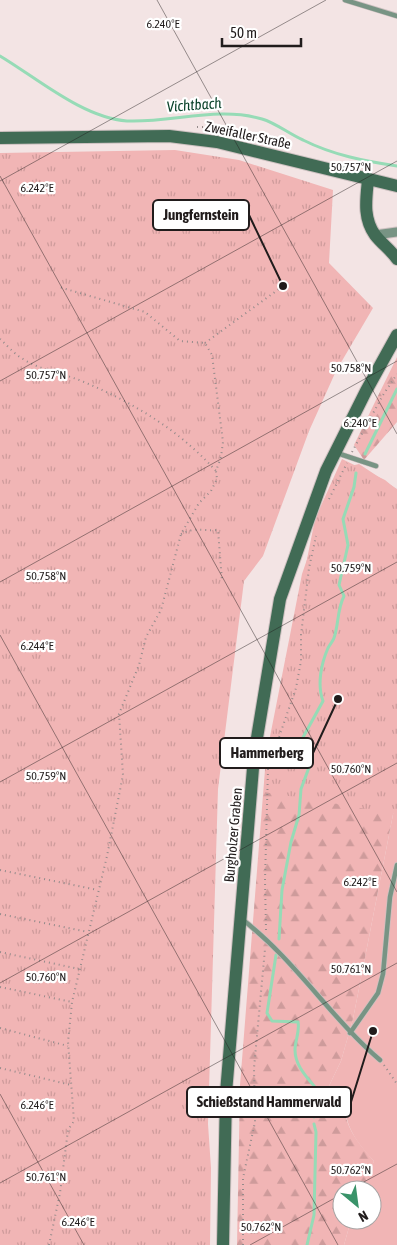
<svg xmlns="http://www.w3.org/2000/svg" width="397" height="1245" viewBox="0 0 397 1245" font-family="'Asap Condensed',sans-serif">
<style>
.grass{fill:#f1b5b5}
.forest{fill:url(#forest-firs)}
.park{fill:url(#park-tufts)}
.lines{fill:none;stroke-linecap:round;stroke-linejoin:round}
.stream{stroke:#96dbb6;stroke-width:3}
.service-casing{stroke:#cdc0c0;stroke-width:6}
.minor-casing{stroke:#cdc0c0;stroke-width:11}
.secondary-casing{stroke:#cdc0c0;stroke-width:14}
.path{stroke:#958b8b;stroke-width:2;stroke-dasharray:1 4;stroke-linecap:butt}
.service{stroke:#789484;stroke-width:4.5}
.minor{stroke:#789484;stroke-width:9}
.secondary{stroke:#416b55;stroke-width:12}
.ticks{fill:none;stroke:#211c1c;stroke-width:1;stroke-opacity:0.45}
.labels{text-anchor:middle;stroke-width:4.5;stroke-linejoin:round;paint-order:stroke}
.street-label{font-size:14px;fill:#211c1c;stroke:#fff}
.water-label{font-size:15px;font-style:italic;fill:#0c442c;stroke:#fff}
.ticks-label{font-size:12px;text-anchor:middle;fill:#211c1c;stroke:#fff;stroke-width:4.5;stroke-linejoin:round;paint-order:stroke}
.leader{fill:none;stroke:#211c1c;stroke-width:2}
.callout-dot{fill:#211c1c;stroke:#fff;stroke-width:2}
.callout{fill:#fff;stroke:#211c1c;stroke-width:2}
.callout-label{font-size:15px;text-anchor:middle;font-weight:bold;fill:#211c1c}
</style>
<defs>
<pattern id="forest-firs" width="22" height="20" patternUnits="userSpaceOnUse" patternTransform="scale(1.25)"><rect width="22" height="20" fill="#f1b5b5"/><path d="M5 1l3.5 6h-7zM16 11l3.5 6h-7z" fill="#ce9b9b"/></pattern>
<pattern id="park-tufts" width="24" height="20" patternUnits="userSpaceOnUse" patternTransform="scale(1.25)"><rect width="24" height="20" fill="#f1b5b5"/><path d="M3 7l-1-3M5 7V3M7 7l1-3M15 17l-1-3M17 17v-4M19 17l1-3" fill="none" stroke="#ce9b9b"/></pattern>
</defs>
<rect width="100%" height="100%" fill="#f3e4e4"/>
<path class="grass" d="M397 794V1245H344L351 1220H372V1190H362L374 1161C358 1144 342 1124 346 1099L329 1086 341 1061 353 1019Z"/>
<path class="forest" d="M397 357V422L364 460 354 445Z
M359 464 397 489V794L353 1019 341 1061 329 1086 349 1093C336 1118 358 1143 374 1161L362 1190H342V1220H351L344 1245H237L240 1085 266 757 302 574 338 469Z"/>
<path class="park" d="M175 150 239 160 333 190 329 263 373 308 336 371 309 431 263 556 244 581 218 789 208 1124 211 1168 210 1245H0V153Z
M342 459 385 480 397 490V814L264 792 266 765 315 519Z"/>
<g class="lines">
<path class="stream" d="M0 56C37 78 83 118 127 121 172 123 218 106 262 119 276 123 289 134 303 140 333 155 364 161 397 166
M365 454 397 389
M279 939 282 890 291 842 299 815 301 789 311 762 310 754 301 741 323 701C317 685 321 664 328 648 330 644 333 641 334 638 339 623 337 610 344 596L339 585 348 545 343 519 354 487 356 473
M276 955 267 1013 272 1021 298 1022C300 1032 295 1040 295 1050 295 1067 309 1079 319 1092L314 1117
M307 1245 314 1215 316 1132 314 1124"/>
<g class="service-casing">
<path id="service" d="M345 0 397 16
M337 453 376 466
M243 920C295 960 330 1017 380 1060
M350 1033 378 993 383 974 390 897 397 865"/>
</g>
<g class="minor-casing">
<path id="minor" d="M375 235 397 232"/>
</g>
<g class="secondary-casing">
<path id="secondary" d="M0 138 169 136 217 142 397 186
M368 180C366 200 363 218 375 235 382 244 391 250 397 259
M223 1245 226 1093 254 756 280 599 326 471 366 391 397 335"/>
</g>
<path class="path" d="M197 127H215L275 143
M0 339C7 345 14 354 23 359 42 371 63 373 84 382 134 403 179 430 216 471
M205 343 283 286
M352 452 383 395 397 374
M329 499 347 463
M181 534C195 527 202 531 218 530L222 581
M0 870 98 890
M0 914 88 932
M266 930 265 880 268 769 296 688 301 661V635L309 568 316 536
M0 952 79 969
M0 987 72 1002
M0 1028 68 1046
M384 1065 397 1084
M0 1068 71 1085
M49 1245 60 1193 68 1130 74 1121 68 1042 72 1002 107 856 123 775 119 714 139 665 146 637 161 610 181 534 199 503 211 491 217 479 216 471 221 457 223 442 212 355 205 343 180 341 145 312 59 287
M243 1245V1178L255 1122 254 1068 265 949"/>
<use href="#service" class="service"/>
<use href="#minor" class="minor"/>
<use href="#secondary" class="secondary"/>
</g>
<path class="ticks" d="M157 0 397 434M0 176 397 892M0 181 326 0M0 381 397 161M0 582 397 361M0 635 338 1245M0 782 397 562M0 983 397 763M0 1094 84 1245M0 1183 397 963M349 1190 397 1164M250 1245 342 1194"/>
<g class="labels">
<g class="street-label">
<text transform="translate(248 135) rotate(12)" y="5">Zweifaller Straße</text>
<text transform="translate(233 835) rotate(-85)" y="5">Burgholzer Graben</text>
</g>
<g class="water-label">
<text transform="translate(194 105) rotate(-4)" y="5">Vichtbach</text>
</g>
</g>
<g class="ticks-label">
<text x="163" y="28">6.240°E</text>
<text x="351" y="171">50.757°N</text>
<text x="37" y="192">6.242°E</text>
<text x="351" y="372">50.758°N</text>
<text x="46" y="379">50.757°N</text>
<text x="360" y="427">6.240°E</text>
<text x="351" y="572">50.759°N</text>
<text x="46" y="580">50.758°N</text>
<text x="37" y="650">6.244°E</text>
<text x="351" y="773">50.760°N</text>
<text x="46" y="780">50.759°N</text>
<text x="360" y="886">6.242°E</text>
<text x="351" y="973">50.761°N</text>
<text x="46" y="981">50.760°N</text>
<text x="37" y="1109">6.246°E</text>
<text x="351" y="1174">50.762°N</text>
<text x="46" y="1181">50.761°N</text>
<text x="78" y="1226">6.246°E</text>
<text x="261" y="1231">50.762°N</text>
</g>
<path class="leader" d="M283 286L249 215M338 699L313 753M373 1031L351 1102"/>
<g class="callout-dot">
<circle cx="283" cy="286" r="5"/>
<circle cx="338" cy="699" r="5"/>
<circle cx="373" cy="1031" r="5"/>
</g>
<g class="callout">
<rect x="153" y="200" width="96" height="30" rx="5"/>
<rect x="220" y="738" width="93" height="30" rx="5"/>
<rect x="187" y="1087" width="164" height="30" rx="5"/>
</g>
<g class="callout-label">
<text x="201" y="220">Jungfernstein</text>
<text x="267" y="758">Hammerberg</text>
<text x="269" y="1107">Schießstand Hammerwald</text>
</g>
<g transform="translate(357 1205) rotate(151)"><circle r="24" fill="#ffffff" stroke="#a6a4a4"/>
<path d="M0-4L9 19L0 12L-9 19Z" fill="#399369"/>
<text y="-8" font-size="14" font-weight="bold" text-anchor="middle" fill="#211c1c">N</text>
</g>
<path d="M222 38v8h79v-8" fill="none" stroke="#211c1c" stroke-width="2.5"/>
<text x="230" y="38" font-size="15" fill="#211c1c" stroke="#ffffff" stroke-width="4" paint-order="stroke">50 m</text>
</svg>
